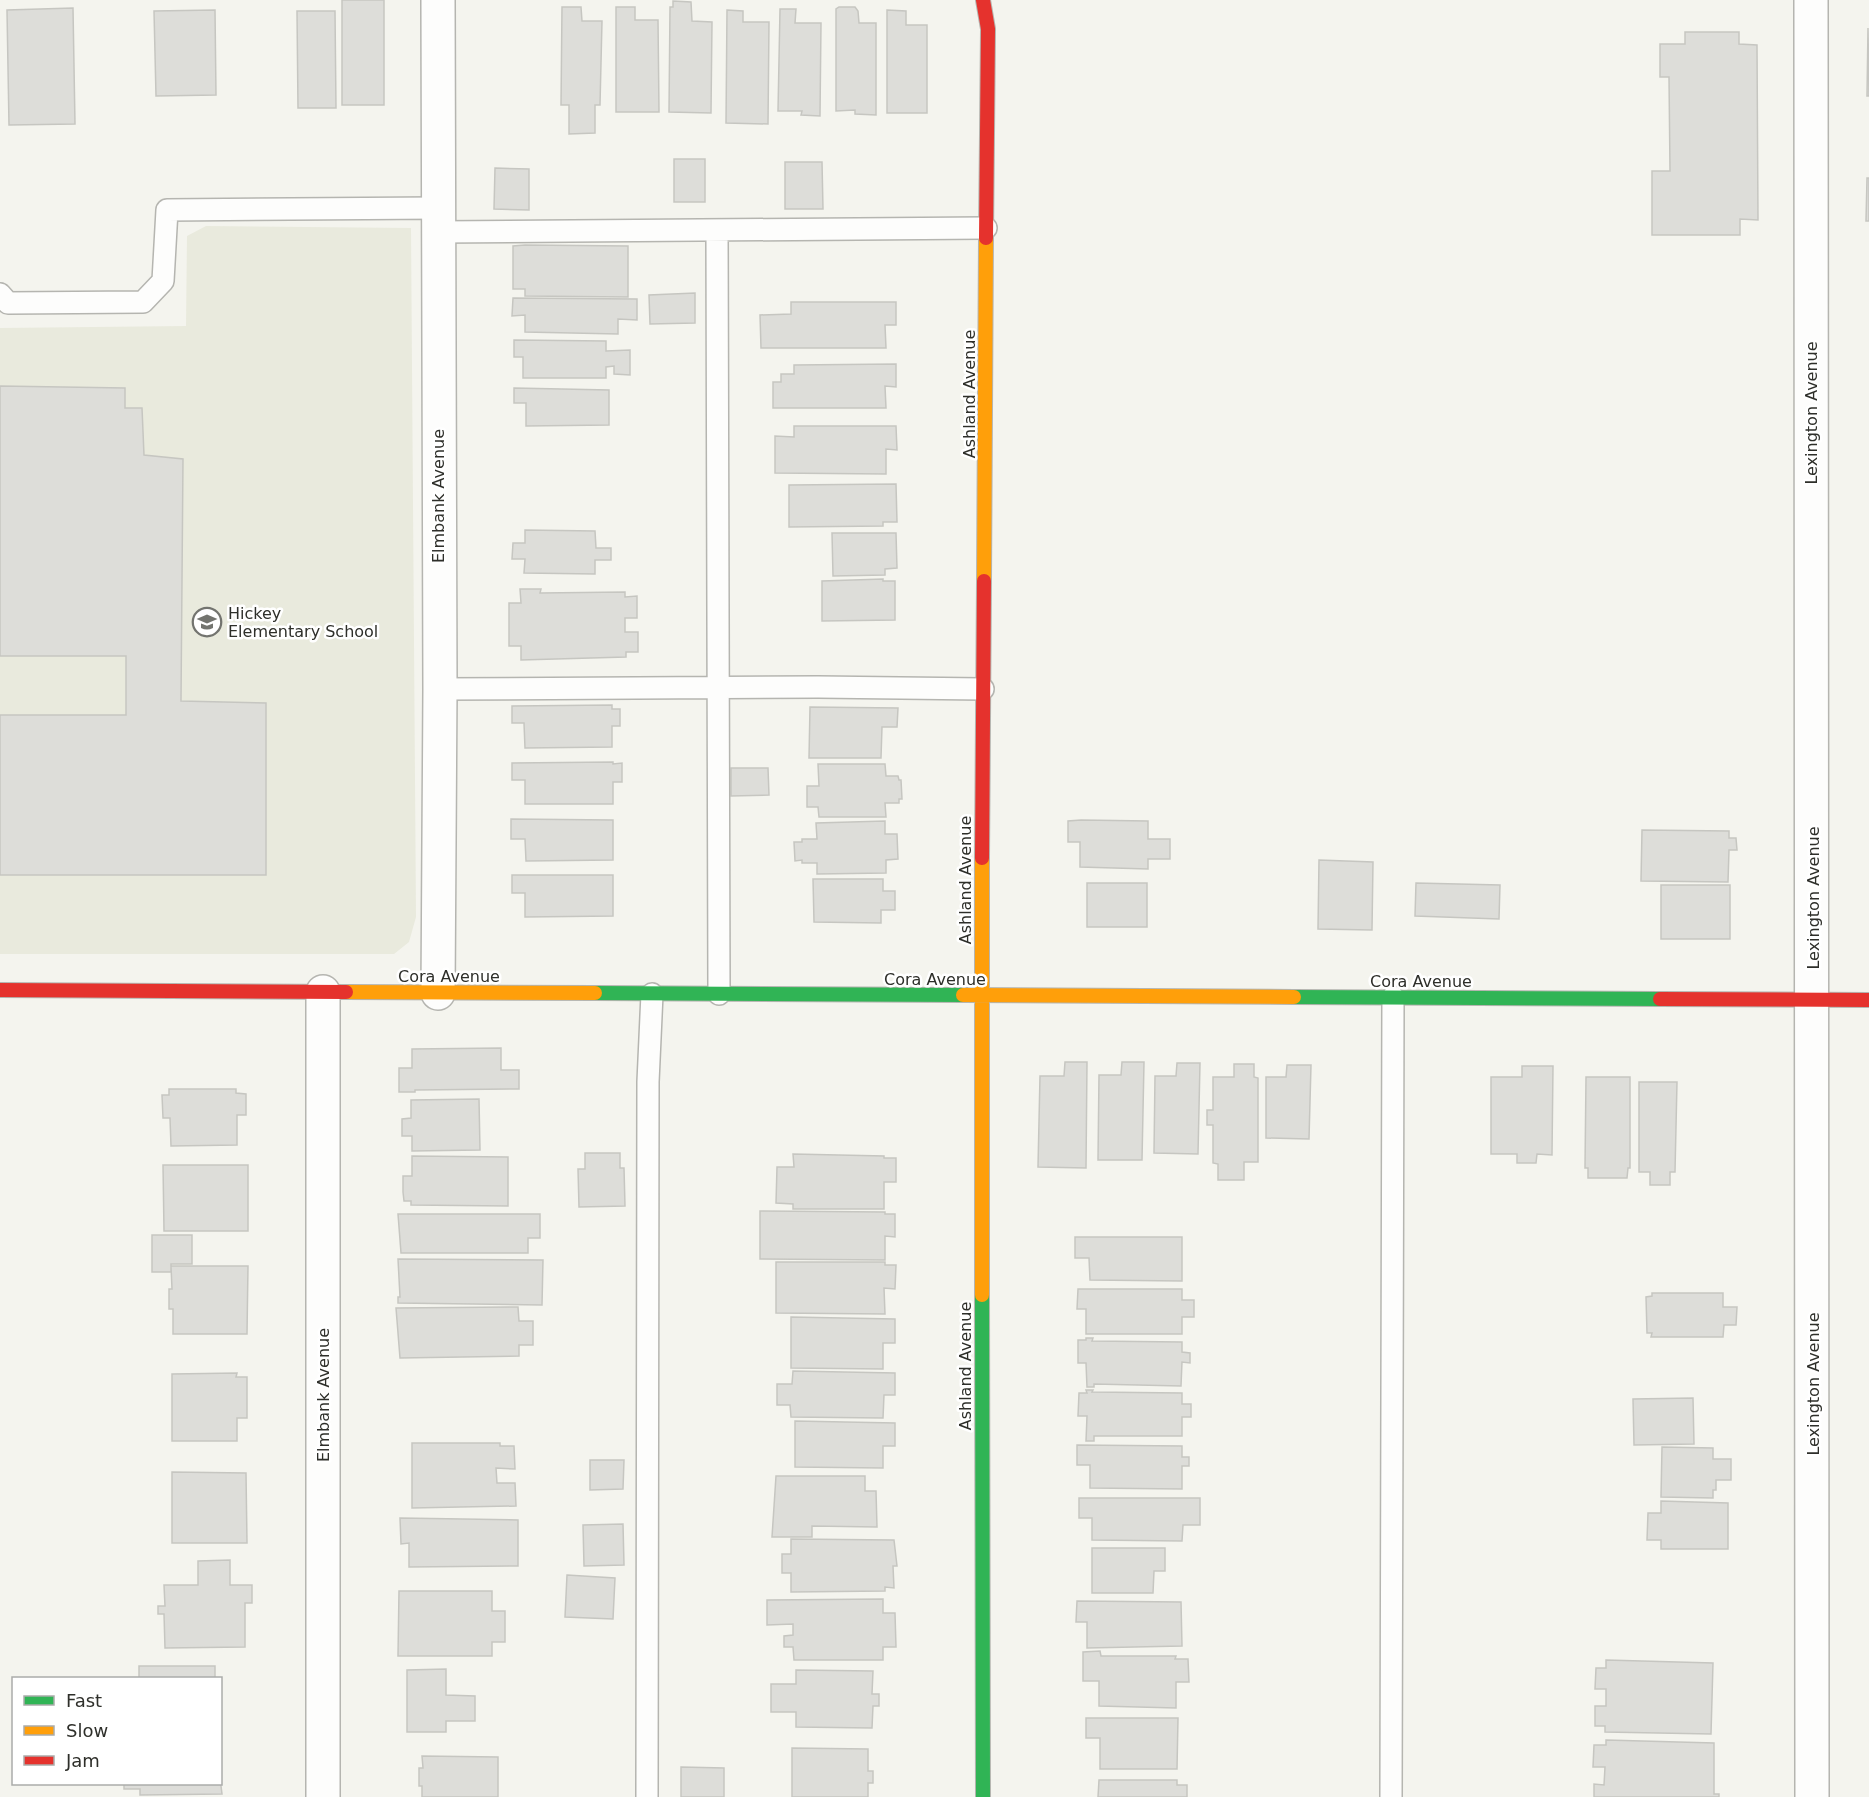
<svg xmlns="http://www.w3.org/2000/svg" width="1869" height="1797" viewBox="0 0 1869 1797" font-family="'DejaVu Sans',sans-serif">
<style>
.built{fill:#e9eadd}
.building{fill:#ddddd9;stroke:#c6c6c1;stroke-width:1.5}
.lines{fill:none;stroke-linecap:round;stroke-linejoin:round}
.lane-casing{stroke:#b5b5b0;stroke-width:24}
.street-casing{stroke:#b5b5b0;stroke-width:36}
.fast-casing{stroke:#b5b5b0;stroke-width:16}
.slow-casing{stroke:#b5b5b0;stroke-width:16}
.jam-casing{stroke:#b5b5b0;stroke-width:16}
.lane{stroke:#fdfdfc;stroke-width:21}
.street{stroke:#fdfdfc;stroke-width:33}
.fast{stroke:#30b455;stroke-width:14}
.slow{stroke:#ff9f0a;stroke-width:14}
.jam{stroke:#e5322d;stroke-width:14}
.labels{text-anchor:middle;stroke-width:5;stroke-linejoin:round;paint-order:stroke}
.street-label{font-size:16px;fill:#2e2f2a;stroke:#fff}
.poi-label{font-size:16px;fill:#2e2f2a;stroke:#fff;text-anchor:start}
</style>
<rect width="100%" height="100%" fill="#f4f4ee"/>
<path class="built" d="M206 226 411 228 416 917 409 942 394 954H0V328L186 326 187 236Z"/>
<path class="building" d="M342 0H384V105H342Z
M673 1 691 2 692 21 712 22 711 113 669 112 670 7H673Z
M562 7H581L582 21H602L600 105H595V133L569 134V105H561Z
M616 7H635V20H658L659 112H616Z
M855 7 858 11 859 23H876V115L855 114V110L836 111V9L839 7Z
M73 8 75 124 9 125 7 10Z
M780 9H796L795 23H821L820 116 801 115 802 111H778Z
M215 10 216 95 156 96 154 11Z
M727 10 743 11V22H769L768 124 726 123Z
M887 10 906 11V25H927V113H887Z
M297 11H335L336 108H298Z
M1868 28 1869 96H1867Z
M1685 32H1739V44L1757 45 1758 220 1740 219V235H1652V171H1670L1669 77H1660V44H1685Z
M674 159H705V202H674Z
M785 162H822L823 209H785Z
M495 168 529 169V210L494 209Z
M1867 178H1869V221H1866Z
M525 245 628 246V297L525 296V289H513V246Z
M695 293V323L650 324 649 295Z
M513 298 637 299V320L618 319V334L525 332V315L512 316Z
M791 302H896V325H885L886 348H761L760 315 791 314Z
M514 340 606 341V351L630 350V375L614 374V366L606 367V378H523V357H514Z
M896 364V387L885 386 886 408H773V382H781V374H794V365Z
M0 386 125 388V408H142L144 455 183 459 181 701 266 703V875H0V715H126V656H0Z
M514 388 609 390V425L526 426V403H514Z
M794 426H896L897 450 886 449V474L775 473V436L794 437Z
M896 484 897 522H883V526L789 527V485Z
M525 530 595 531 596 548H611V560H595V574L524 573 525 559H512L513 543H525Z
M832 533H896L897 568 885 569V575L833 576Z
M883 579V581H895V620L822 621V581Z
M520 589H541L540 593 625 592V597L637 596V618H625V632H638V652H626V657L521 660V646H509V603H521Z
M612 705V709H620V726H612V747L525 748 524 723H512V706Z
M810 707 898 708 897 727H882L881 758H809Z
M613 762V764L622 763V782H613V804H525V780H512V763Z
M818 764H885L886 776H898L899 780H901L902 799H899V803H885L886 817H819L818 807H807V786H819Z
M731 768H768L769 795 731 796Z
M511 819 613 820V860L526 861 525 839H511Z
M1081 820 1148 821V839H1170V859H1148V869L1080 867V842H1068V821Z
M885 821V834H897L898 859 886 860V873L817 874V863H802V860L795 861 794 842H802V839H817L816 823Z
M1642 830 1729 831V838H1736L1737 850H1729L1728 882 1641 881Z
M1319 860 1373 862 1372 930 1318 929Z
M512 875H613V916L525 917V893H512Z
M813 879H883V891H895V910H881V923L814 922Z
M1087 883H1147V927H1087Z
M1416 883 1500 885 1499 919 1415 916Z
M1661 885H1730V939H1661Z
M501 1048V1070H519V1089L415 1090V1092H399V1068H412V1049Z
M1065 1062H1087L1086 1168 1038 1167 1040 1076H1064Z
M1122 1062H1144L1142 1160H1098L1099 1075H1121Z
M1177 1063H1200L1198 1154 1154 1153 1155 1076H1176Z
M1234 1064H1254V1077L1258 1078V1162H1244V1180H1218V1164L1213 1163V1125H1207V1110H1213V1077H1234Z
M1287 1065H1311L1309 1139 1266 1138V1077H1286Z
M1522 1066H1553L1552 1155 1537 1154 1536 1163H1517V1154H1491V1077H1522Z
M1586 1077H1630V1168H1628L1627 1178H1588V1168H1585Z
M1639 1082H1677L1675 1172H1670V1185H1650V1172H1639Z
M169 1089H236V1093L246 1094V1115H237V1145L171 1146 170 1118H163L162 1095H169Z
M479 1099 480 1150 412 1151V1136H402V1119L411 1118V1100Z
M585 1153H620V1168H624L625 1206 579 1207 578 1169H585Z
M793 1154 884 1156V1158H896V1182H884V1209H793V1204L776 1203 777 1167H794Z
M412 1156 508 1157V1206L411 1205V1201H404L403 1192V1176H412Z
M163 1165H248V1231H164Z
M760 1211 885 1212V1214H895V1237L885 1236V1260L760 1259Z
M398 1214H540V1238H528V1253H401Z
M152 1235H192V1264H171V1272H152Z
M1075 1237H1182V1281L1090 1280 1089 1258H1075Z
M398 1259 543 1260 542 1305 398 1303V1297H400Z
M776 1262H885V1265H896L895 1289 884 1288 885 1314 776 1313Z
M171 1266H248L247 1334H173V1309H169V1289H172Z
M1078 1289H1182V1300H1194V1317H1182V1334H1086V1309H1077Z
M1652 1293H1723V1307H1737L1736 1325H1724L1723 1337H1651L1652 1333H1647L1646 1297 1652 1296Z
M518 1307 519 1321H533V1345H519V1356L400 1358 396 1308Z
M791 1317 895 1319V1343H883V1369L791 1368Z
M1086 1338H1093L1092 1341 1182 1342V1352L1190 1353V1363L1182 1362 1181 1386 1094 1384V1387H1087L1086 1363H1078V1340H1086Z
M793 1371 895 1373V1395H884L883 1418 791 1417 790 1405H777V1384H792Z
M237 1373 236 1377H247V1418H237V1441H172V1374Z
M1086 1390H1093L1092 1392 1182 1393V1404H1191V1417H1182V1436H1094V1441H1086L1087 1416H1078L1079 1393H1087Z
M1693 1398 1694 1444 1634 1445 1633 1399Z
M795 1421 895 1423V1446H883V1468L795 1467Z
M412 1443H500V1446H514L515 1469 496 1468 497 1483H515L516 1506 412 1508Z
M1077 1445 1182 1446V1457H1189V1466H1182V1489L1090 1488V1465H1077Z
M1662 1447 1713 1448V1459H1731V1480H1716V1490H1713V1498L1661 1497Z
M590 1460H624L623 1489 590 1490Z
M172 1472 246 1473 247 1543H172Z
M776 1476H865V1491H876L877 1527 812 1526V1537H772Z
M1079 1498H1200V1525H1183L1182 1541 1092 1540V1518H1079Z
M1661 1501 1728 1503V1549H1661V1540H1647L1648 1513H1661Z
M400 1518 518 1520V1566L409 1567V1543L401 1544Z
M623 1524 624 1565 584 1566 583 1525Z
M791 1539 894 1540 897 1566H893L894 1588 885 1587V1591L791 1592V1573H782V1554H791Z
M1092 1548H1165V1571H1154L1153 1593H1092Z
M230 1560V1585H252V1603H245V1647L165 1648 164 1614H158V1606H165L164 1585H198V1561Z
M567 1575 615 1578 613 1619 565 1617Z
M399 1591H492V1611H505V1642H492V1656H398Z
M883 1599V1613H895L896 1647H883V1660H794L793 1647H784V1636L793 1635V1624L767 1625V1600Z
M1077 1601 1181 1602 1182 1646 1087 1648V1622H1076Z
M1100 1651 1101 1656H1176L1175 1659H1188L1189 1682H1176V1708L1099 1706V1681H1083V1652Z
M1606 1660 1713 1663 1711 1734 1605 1732V1726H1595V1706H1606V1689H1595L1596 1668H1606Z
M139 1666H215V1678H139Z
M446 1669V1695L475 1696V1721H446V1732H407V1670Z
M796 1670 873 1671 872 1694H879V1706H873L872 1728 796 1727V1712H771V1684H796Z
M1086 1718H1178L1177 1769H1100V1738H1086Z
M1606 1740 1714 1743V1794H1719V1797H1594V1784L1604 1785 1605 1767H1593L1594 1745H1606Z
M792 1748 868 1749V1771H873V1783H868V1797H792Z
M422 1756 498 1757V1797H422V1786H419V1768H423Z
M681 1767 724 1768V1797H681Z
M220 1778 222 1794 140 1795V1789H124V1784H220Z
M1099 1780H1177V1785H1187V1797H1098Z"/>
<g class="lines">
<g class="lane-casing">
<path id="lane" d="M717 230 719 994
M438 232 986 228
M0 294 8 303 143 302 163 281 167 210 439 208
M440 689 818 687 983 689
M647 1797 648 1082 652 994
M1391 1797 1393 997"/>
</g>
<g class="street-casing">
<path id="street" d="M1811 0 1812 1797
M438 993 440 689 438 0
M323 1797V992"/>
</g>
<g class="fast-casing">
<path id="fast" d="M595 993 963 995
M1294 997 1660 999
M982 1295 983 1797"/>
</g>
<g class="slow-casing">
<path id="slow" d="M984 581 986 238
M346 992 595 993
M963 995 1294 997
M982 1295V858"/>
</g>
<g class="jam-casing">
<path id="jam" d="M983 0 988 29 986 238
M982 858 984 581
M0 990 346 992
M1660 999 1869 1000"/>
</g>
<use href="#lane" class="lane"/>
<use href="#street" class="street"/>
<use href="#fast" class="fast"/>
<use href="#slow" class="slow"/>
<use href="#jam" class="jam"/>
</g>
<defs>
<g id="school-ring" transform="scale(1.5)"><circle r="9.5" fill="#fff" stroke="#73746f" stroke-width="1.5"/><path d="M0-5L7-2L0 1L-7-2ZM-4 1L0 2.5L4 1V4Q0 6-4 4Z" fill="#73746f"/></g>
</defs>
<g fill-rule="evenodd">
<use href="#school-ring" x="207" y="622"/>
</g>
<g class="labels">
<g class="street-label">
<text transform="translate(969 394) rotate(-90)" y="6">Ashland Avenue</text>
<text transform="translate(1811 413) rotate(-90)" y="6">Lexington Avenue</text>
<text transform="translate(438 496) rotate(-90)" y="6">Elmbank Avenue</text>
<text transform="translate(965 880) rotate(-90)" y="6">Ashland Avenue</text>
<text transform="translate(1813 898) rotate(-90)" y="6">Lexington Avenue</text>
<text x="449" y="982">Cora Avenue</text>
<text x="935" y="985">Cora Avenue</text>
<text x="1421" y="987">Cora Avenue</text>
<text transform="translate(965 1366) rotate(-90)" y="6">Ashland Avenue</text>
<text transform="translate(1813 1384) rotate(-90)" y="6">Lexington Avenue</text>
<text transform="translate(323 1395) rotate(-90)" y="6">Elmbank Avenue</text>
</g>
<g class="poi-label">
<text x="228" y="619">Hickey<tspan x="228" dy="18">Elementary School</tspan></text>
</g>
</g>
<rect x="12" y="1677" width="210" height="108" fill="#ffffff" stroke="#abacaa" stroke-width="1.5"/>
<rect x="24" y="1696" width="30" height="9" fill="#30b455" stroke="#abacaa" stroke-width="1.5"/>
<text x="66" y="1707" font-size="18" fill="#2e2f2a">Fast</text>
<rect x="24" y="1726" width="30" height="9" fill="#ff9f0a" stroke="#abacaa" stroke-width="1.5"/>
<text x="66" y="1737" font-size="18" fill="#2e2f2a">Slow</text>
<rect x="24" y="1756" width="30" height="9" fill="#e5322d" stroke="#abacaa" stroke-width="1.5"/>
<text x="66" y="1767" font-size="18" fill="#2e2f2a">Jam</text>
</svg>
